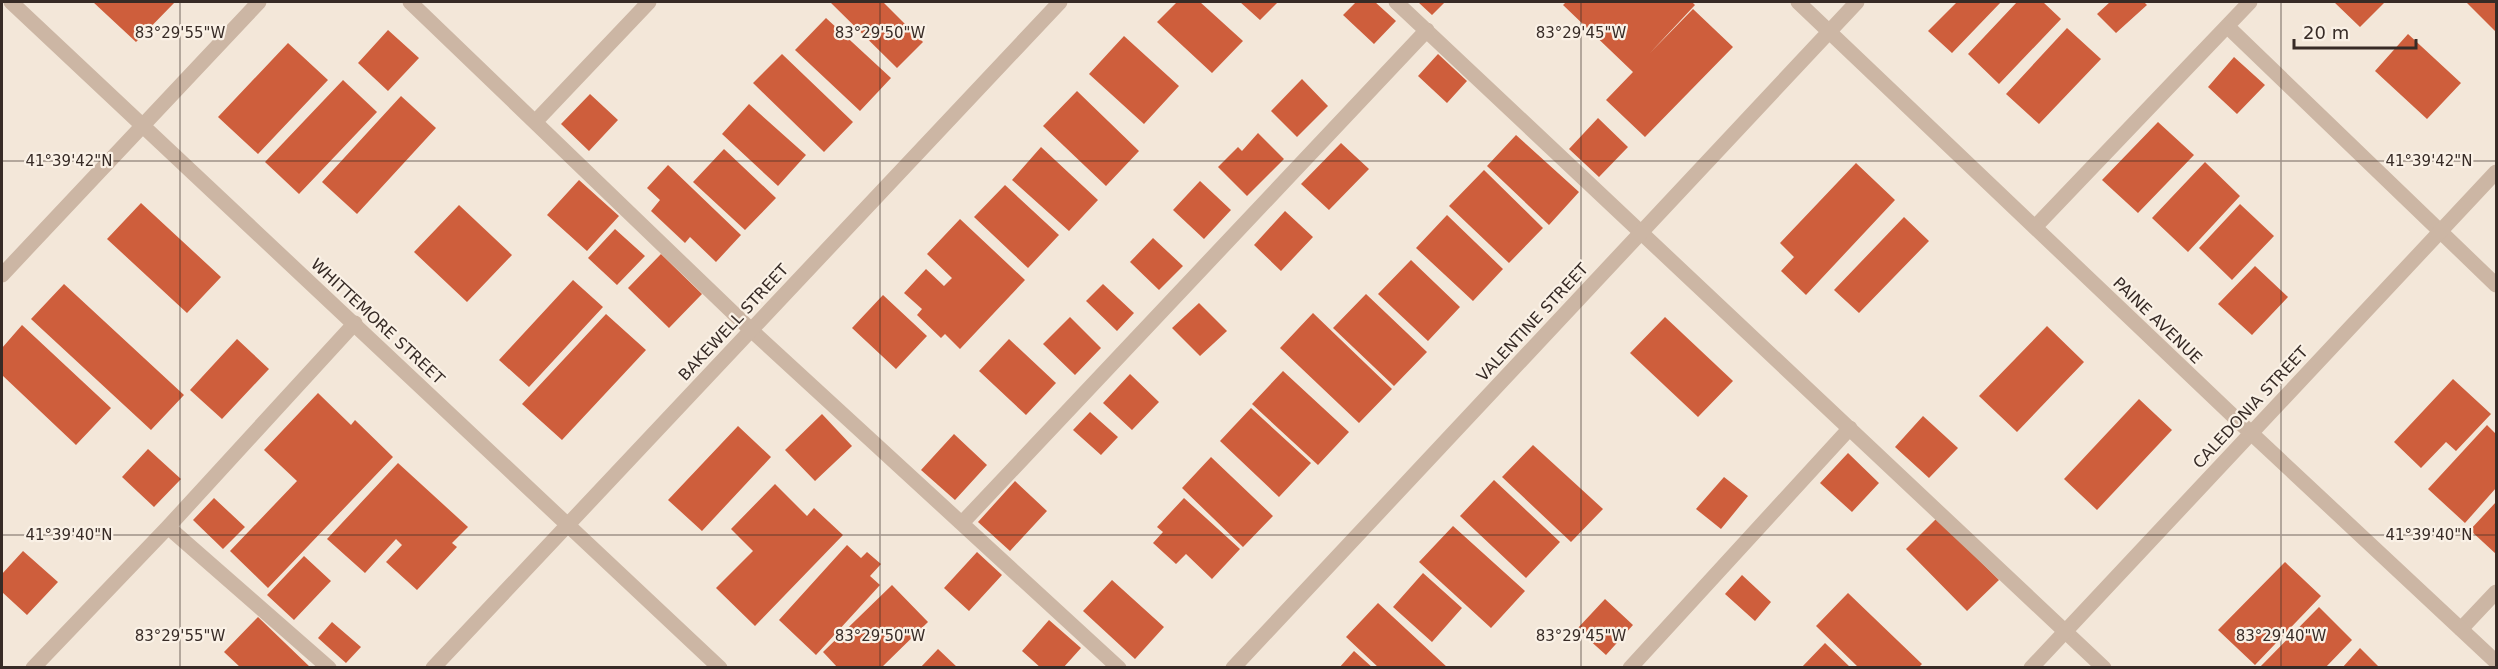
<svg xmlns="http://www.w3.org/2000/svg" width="2498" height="669" viewBox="0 0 2498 669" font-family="'DejaVu Sans',sans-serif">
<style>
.building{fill:#ce5e3c}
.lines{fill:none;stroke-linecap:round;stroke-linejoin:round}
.lane{stroke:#ccb6a4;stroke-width:15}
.street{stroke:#ccb6a4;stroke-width:15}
.ticks{fill:none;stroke:#372b26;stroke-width:1.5;stroke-opacity:0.45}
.labels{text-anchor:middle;stroke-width:4.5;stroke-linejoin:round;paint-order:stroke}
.street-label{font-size:16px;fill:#372b26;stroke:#faf1e6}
.ticks-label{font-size:15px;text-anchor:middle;fill:#372b26;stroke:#faf1e6;stroke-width:4.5;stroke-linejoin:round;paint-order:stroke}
</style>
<rect width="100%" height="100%" fill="#f3e7d9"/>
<path class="building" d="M93 2H175L136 42Z
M830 2H883L923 42 897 68Z
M1177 2H1200L1243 41 1212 73 1157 22Z
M1240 2H1278L1260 20Z
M1356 2H1375L1396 21 1374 44 1343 15Z
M1418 2H1445L1432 15Z
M1566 2H1692L1695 5 1649 54 1693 9 1733 47 1645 137 1606 100 1633 72 1563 5Z
M1957 2H2001L1952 53 1928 31Z
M2017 2H2043L2061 19 1999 84 1968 54Z
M2110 2H2144L2147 5 2116 33 2097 14Z
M2334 2H2385L2360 27Z
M2466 2H2496V32Z
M826 18 891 78 860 111 795 50Z
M2067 28 2101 59 2039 124 2006 94Z
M388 30 419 58 388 91 358 63Z
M2408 34 2461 83 2427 119 2375 71Z
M1124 36 1179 86 1144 124 1089 74Z
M288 43 328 80 258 154 218 117Z
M782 54 853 122 824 152 753 83Z
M1438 54 1467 81 1447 103 1418 76Z
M2234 57 2265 85 2237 114 2208 87Z
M1302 79 1328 106 1297 137 1271 111Z
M343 80 377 112 299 194 265 162Z
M1077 91 1139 151 1106 186 1043 126Z
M590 94 618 120 589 151 561 124Z
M401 96 436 128 357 214 322 182Z
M749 104 806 155 778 186 722 134Z
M1598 118 1628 147 1599 177 1569 149Z
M2158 122 2194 155 2138 213 2102 180Z
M1258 133 1284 159 1247 196 1218 167 1238 147 1242 151Z
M1516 135 1579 192 1549 225 1487 166Z
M1341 143 1369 169 1329 210 1301 184Z
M1041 147 1098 200 1069 231 1012 180Z
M724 149 776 198 745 230 693 182Z
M2205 162 2240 196 2188 252 2152 218Z
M1856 163 1895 200 1806 295 1781 271 1794 257 1780 243Z
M668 165 741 235 716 262 690 237 685 243 651 211 660 200 647 188Z
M1484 170 1543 228 1509 263 1449 206Z
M579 180 619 216 587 251 547 215Z
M1200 181 1231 210 1204 239 1173 210Z
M1005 185 1059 235 1028 268 974 217Z
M141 203 221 277 187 313 107 239Z
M2240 204 2274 236 2232 280 2199 248Z
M459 205 512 255 467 302 414 252Z
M1285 211 1313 237 1281 271 1254 245Z
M1447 215 1503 269 1473 301 1416 248Z
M1904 217 1929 241 1859 313 1834 290Z
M960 219 1025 280 960 349 945 334 941 338 917 315 922 309 904 293 926 269 944 286 952 278 927 254Z
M615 229 645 256 617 285 588 258Z
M1153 238 1183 266 1159 290 1130 262Z
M661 254 702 294 669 328 628 288Z
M1411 260 1460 307 1428 341 1378 294Z
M2255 266 2288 297 2252 335 2218 304Z
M573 280 603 307 529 387 499 360Z
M64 284 184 395 151 430 31 319Z
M1103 284 1134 313 1117 331 1086 301Z
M1366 294 1427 352 1394 386 1333 328Z
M883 295 927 336 896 369 852 328Z
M1199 303 1227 331 1200 356 1172 328Z
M1313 313 1392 389 1359 423 1280 348Z
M606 314 646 350 562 440 522 404Z
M1070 317 1101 348 1075 375 1043 344Z
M1665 317 1733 381 1698 417 1630 353Z
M22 325 111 408 76 445 2 375V348Z
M2047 326 2084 362 2017 432 1979 396Z
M237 339 269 369 222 419 190 390Z
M1009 339 1056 383 1026 415 979 371Z
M1283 371 1349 432 1318 465 1252 404Z
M1130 374 1159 402 1132 430 1103 403Z
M2453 379 2491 414 2456 451 2446 442 2421 468 2394 442Z
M318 393 351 425 355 420 393 457 268 588 230 551 297 481 264 450Z
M2139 399 2172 430 2097 510 2064 479Z
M1251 408 1311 463 1279 497 1220 441Z
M1090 412 1118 437 1101 455 1073 430Z
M822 414 852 446 815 481 785 450Z
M1923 416 1958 448 1929 478 1895 447Z
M2487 425 2496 434V488L2465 523 2428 489Z
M738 426 771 457 702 531 668 500Z
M954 434 987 465 955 500 921 470Z
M1533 445 1603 509 1571 542 1502 477Z
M148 449 181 479 154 507 122 477Z
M1848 453 1879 483 1852 512 1820 483Z
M1211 457 1273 516 1243 547 1182 488Z
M398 463 468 527 452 543 457 547 417 590 386 562 402 545 396 539 365 573 327 539Z
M1724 477 1748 496 1721 529 1696 509Z
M1494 480 1560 542 1526 578 1460 516Z
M1015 481 1047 511 1010 551 978 522Z
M775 484 807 516 814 508 843 535 755 626 716 588 753 551 731 529Z
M214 498 245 527 223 549 193 520Z
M1184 498 1240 549 1212 579 1186 554 1176 564 1153 543 1163 532 1157 527Z
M2496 502V554L2470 530Z
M1937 518 1999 580 1967 611 1906 549Z
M1453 526 1525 591 1491 628 1419 562Z
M847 545 861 558 867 552 881 564 870 576 880 585 816 655 779 620Z
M23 551 58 582 27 615 2 592V574Z
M977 552 1002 575 969 611 944 588Z
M304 556 331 581 294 620 267 595Z
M2285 562 2321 596 2255 665 2218 630Z
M1423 573 1462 608 1432 642 1393 607Z
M1742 575 1771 602 1755 621 1725 594Z
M1112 580 1164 627 1135 659 1083 611Z
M892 585 928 622 881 668H838L823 652Z
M1848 593 1922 664 1918 668H1859L1816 626Z
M1605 599 1633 625 1606 655 1577 629Z
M1378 603 1448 668H1379L1346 637Z
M2319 607 2352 640 2325 668H2259Z
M258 617 311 668H241L224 652Z
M1049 620 1081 648 1063 668H1041L1022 651Z
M332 622 361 647 346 663 318 638Z
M1825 643 1851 668H1801Z
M2360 648 2380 668H2342Z
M938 649 958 668H920Z
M1354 651 1373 668H1339Z"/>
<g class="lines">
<path class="lane" d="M410 2 751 330 1119 668
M1396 2 2104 668
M2227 26 2496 285
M535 122 649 2
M2035 227 2250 2
M962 523 1427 30
M168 527 329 668
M2461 629 2496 592
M33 668 168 527 355 323
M1630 668 1850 428"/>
<path class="street" d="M11 2 720 668
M1798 2 2251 433 2496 662
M2 275 259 2
M433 668 1060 2
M1233 668 1857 2
M2031 668 2496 172"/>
</g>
<path class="ticks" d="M180 2V668M880 2V668M1581 2V668M2281 2V668M2 161H2496M2 535H2496"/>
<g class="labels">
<g class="street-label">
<text transform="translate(2158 320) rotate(44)" y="6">PAINE AVENUE</text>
<text transform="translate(378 321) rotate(43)" y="6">WHITTEMORE STREET</text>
<text transform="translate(733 322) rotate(-47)" y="6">BAKEWELL STREET</text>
<text transform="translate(1532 322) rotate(-47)" y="6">VALENTINE STREET</text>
<text transform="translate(2250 407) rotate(-47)" y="6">CALEDONIA STREET</text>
</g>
</g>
<g class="ticks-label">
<text x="180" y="38">83°29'55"W</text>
<text x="880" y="38">83°29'50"W</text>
<text x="1581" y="38">83°29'45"W</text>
<text x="69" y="166">41°39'42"N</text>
<text x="2429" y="166">41°39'42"N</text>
<text x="69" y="540">41°39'40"N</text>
<text x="2429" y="540">41°39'40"N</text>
<text x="180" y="641">83°29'55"W</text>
<text x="880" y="641">83°29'50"W</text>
<text x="1581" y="641">83°29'45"W</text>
<text x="2281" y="641">83°29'40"W</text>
</g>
<rect width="2498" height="669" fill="none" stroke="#372b26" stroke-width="6"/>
<path d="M2294 39v9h122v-9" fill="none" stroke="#372b26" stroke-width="3"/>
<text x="2303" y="39" font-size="18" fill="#372b26" stroke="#faf1e6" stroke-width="4.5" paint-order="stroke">20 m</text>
</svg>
